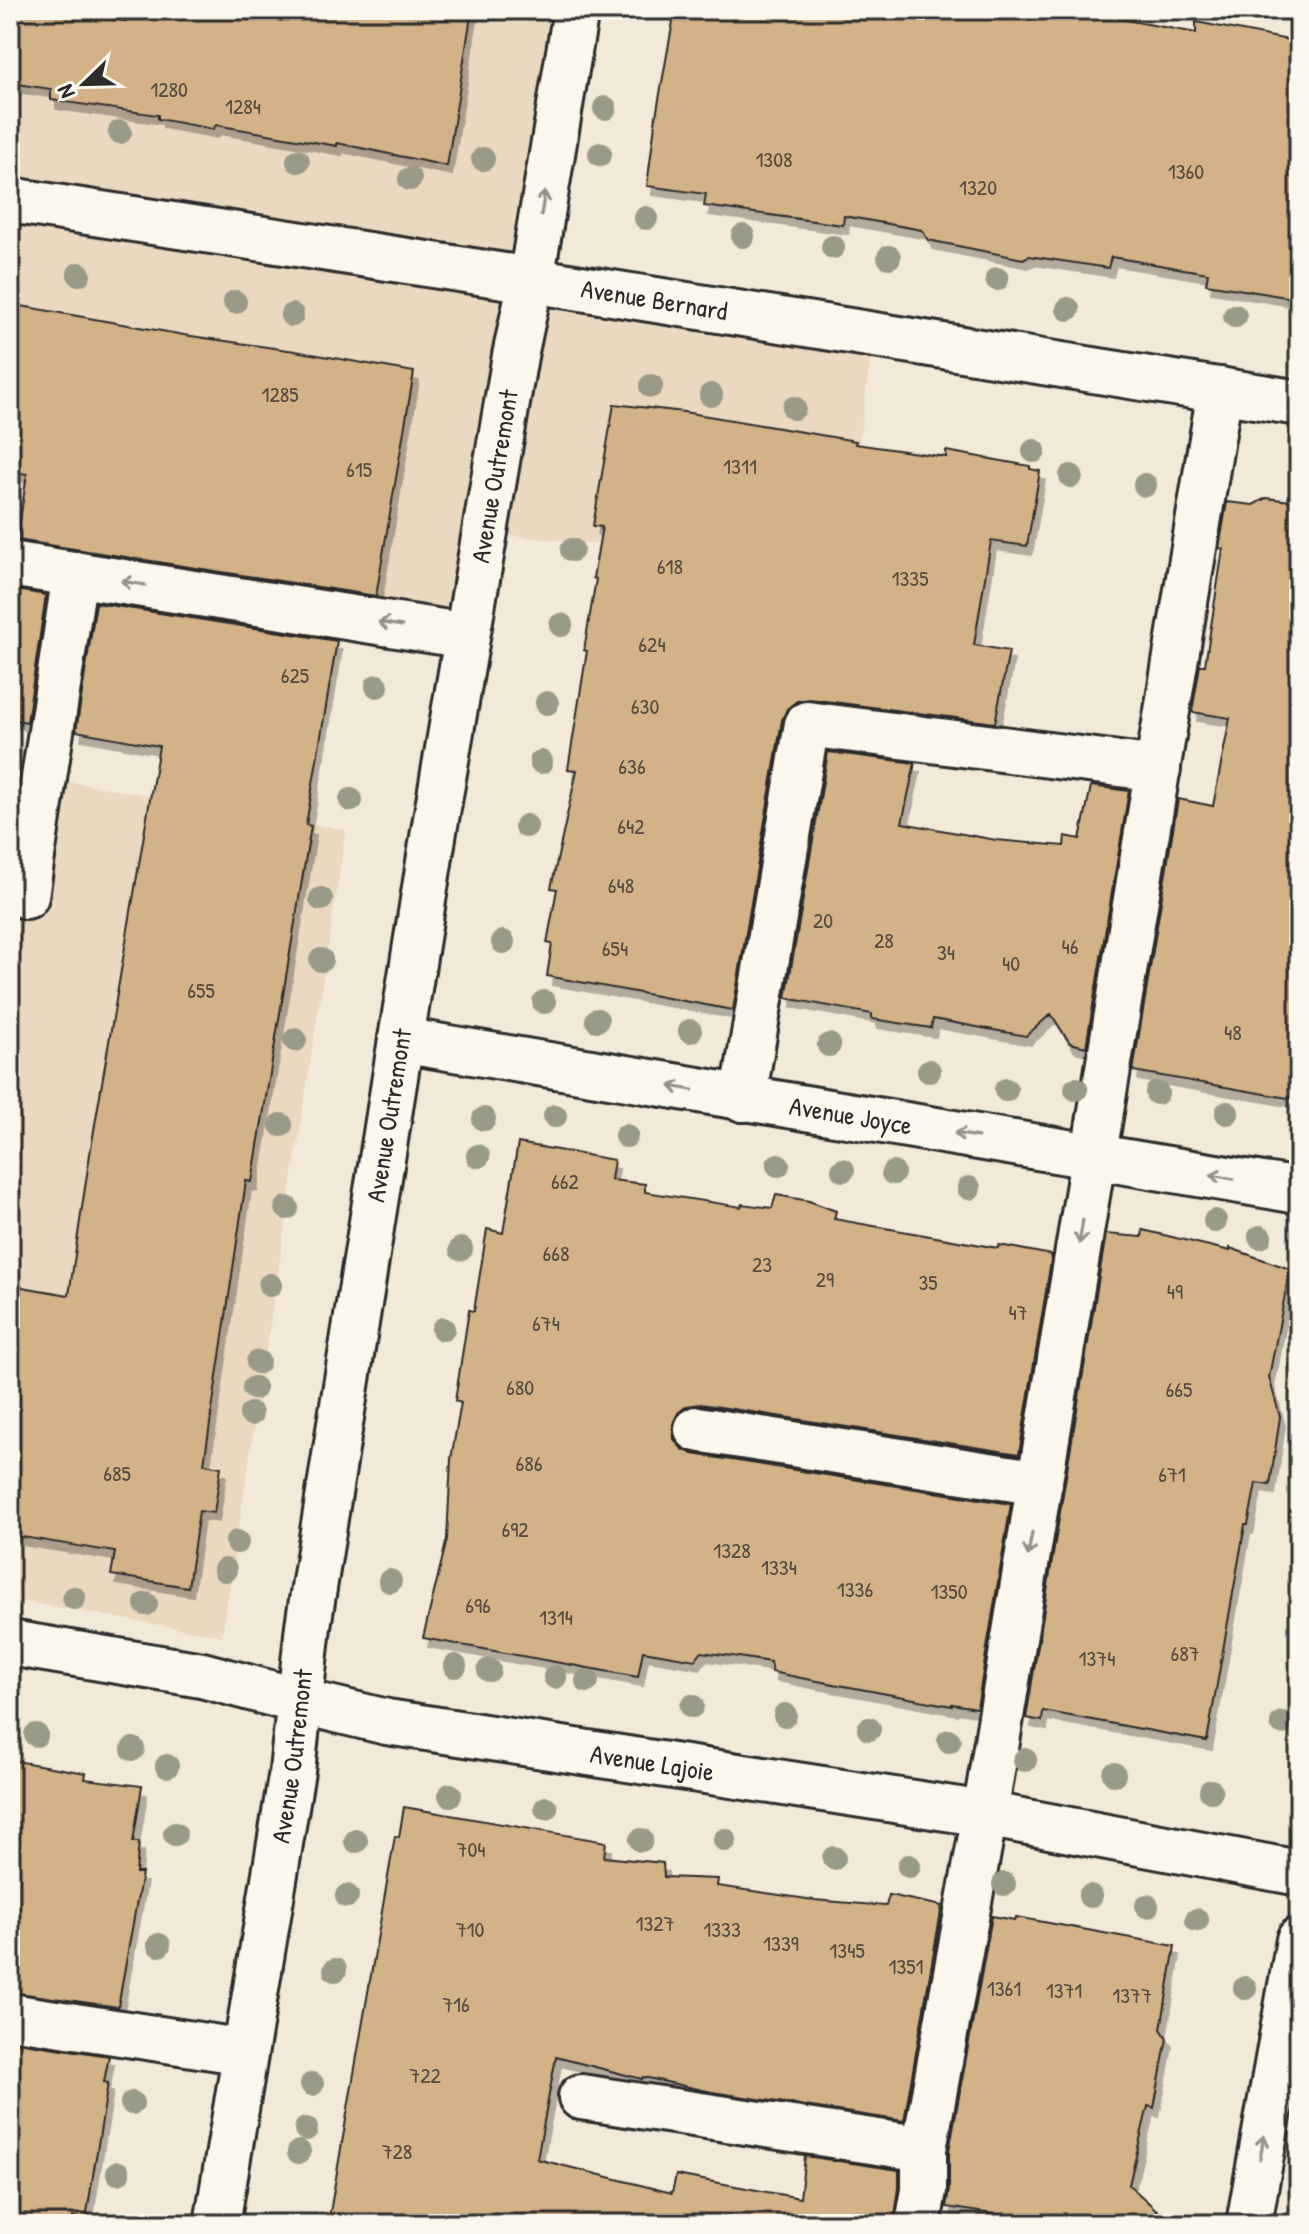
<svg xmlns="http://www.w3.org/2000/svg" width="1309" height="2234" viewBox="0 0 1309 2234" font-family="'Patrick Hand',sans-serif">
<style>
.built{fill:#ead8c0}
.building{fill:#d4b287;stroke:#2b2b2b;stroke-width:2;filter:url(#shadow)}
.lines{fill:none;stroke-linecap:round;stroke-linejoin:round}
.minor-casing{stroke:#2b2b2b;stroke-width:50}
.minor{stroke:#fbf7ec;stroke-width:44}
.tree{fill:#9a9a88}
.oneway{stroke:#93918c}
.labels{text-anchor:middle;stroke-width:8;stroke-linejoin:round;paint-order:stroke}
.number-label{font-size:22px;fill:#554d42}
.street-label{font-size:26px;fill:#2b2b2b;stroke:#fbf7ec}
</style>
<defs>
<filter id="shadow"><feDropShadow dx="5" dy="9" stdDeviation="0" flood-color="#0004"/></filter>
</defs>
<rect width="100%" height="100%" fill="#f3e9d8"/>
<filter id="ink" filterUnits="userSpaceOnUse"><feTurbulence type="fractalNoise" baseFrequency=".0125" numOctaves="2"/><feDisplacementMap in="SourceGraphic" scale="16" xChannelSelector="R" yChannelSelector="G"/><feConvolveMatrix kernelMatrix="1 2 1 2 8 2 1 2 1" color-interpolation-filters="sRGB"/></filter>
<g filter="url(#ink)">
<path class="built" d="M10 10H576L531 280 874 335 841 569 486 533 467 636 10 564Z
M67 781 346 830 222 1636 10 1599V829L59 837Z"/>
<path class="building" d="M10 10H52L126 21 128 10H472L447 166 337 143V146L216 125 213 129 158 119V115L51 100V89L10 83Z
M675 10H1072L1196 33V22L1299 42V299L1206 284 1208 273 1111 257 1108 268 1029 256 1023 259 928 240 922 230 844 216 843 225 704 206 706 194 647 186 656 116Z
M10 304 184 335 295 351 414 372 376 596 17 540 27 474 10 471Z
M614 404 684 412 856 441 855 444 946 457V451L1030 466V469L1040 471 1027 546 991 541 974 645 1009 651 995 723 810 699 797 701 787 709 782 720 733 1010 547 976 552 944 547 943 557 889 551 888 577 770 568 769 587 651 584 650 596 579 593 578 602 527 593 526Z
M1266 498 1299 502V1100L1133 1071 1178 799 1213 806 1230 718 1192 712 1200 665H1205L1223 549 1219 548 1227 502 1253 505Z
M10 589 46 595 27 722 10 719Z
M96 603 337 641 306 825 311 826 252 1182 246 1181 204 1464 221 1467 214 1513 199 1511 188 1587 111 1575 115 1552 10 1535V1285L69 1295 90 1154 159 746 76 731Z
M828 752 915 763 902 823 996 840 1064 846 1065 836 1080 839 1091 786 1129 791 1086 1047 1070 1043 1051 1014 1026 1036 933 1019 931 1028 872 1019V1014L786 998Z
M518 1143 614 1160 611 1180 645 1184V1192L741 1207 742 1204 772 1208 776 1195 809 1201 836 1211 834 1219 998 1248 999 1245 1052 1255 1019 1454 701 1404 687 1406 678 1413 673 1424 674 1439 682 1449 693 1454 1011 1504 977 1708 952 1704V1706L801 1678 772 1672 770 1662 732 1656 701 1652 695 1660 643 1651 638 1677 423 1638 447 1539 451 1459 461 1403 455 1401 469 1310 474 1311 487 1229 503 1233Z
M1143 1230 1230 1251V1248L1290 1269 1269 1377 1280 1417 1270 1485 1256 1483 1248 1525H1245L1207 1741 1043 1711 1042 1721 1026 1718 1106 1234 1142 1237Z
M10 1760 86 1773 85 1779 142 1786 133 1842H139L136 1873H142L118 2007 10 1992Z
M404 1807 606 1842 604 1857 663 1863 664 1877 718 1879 717 1886 814 1900 886 1906 889 1895 942 1906 904 2121 712 2092 643 2077 642 2079 556 2057 537 2159 672 2193 676 2175 800 2198 805 2156 899 2170V2188L894 2224H328L395 1836 399 1837Z
M992 1916 1015 1920 1016 1917 1175 1946 1161 2029 1167 2038 1154 2108 1148 2106 1129 2185 1172 2224H1026V2219L946 2207 949 2190V2151Z
M10 2041 109 2056 104 2082 108 2083 86 2219 73 2217 72 2224H10Z"/>
<g class="lines">
<g class="minor-casing">
<g id="minor">
<path id="s1" d="M10 200 531 280 1299 403"/>
<path d="M10 564 467 636"/>
<path d="M26 896 75 574"/>
<path id="s2" d="M401 1040 1299 1191"/>
<path d="M743 1099 807 724 1158 769"/>
<path d="M697 1429 1040 1483"/>
<path id="s3" d="M10 1643 202 1675 299 1701 387 1722 985 1814 1299 1873"/>
<path d="M10 2016 245 2052"/>
<path d="M581 2097 924 2149"/>
<path id="s4" d="M217 2224 292 1771 308 1626 434 831 515 356 531 280 576 10"/>
<path d="M918 2224 924 2190V2149L985 1814 1220 390"/>
<path d="M1249 2224 1299 1940"/>
</g>
</g>
<use href="#minor" class="minor"/>
</g>
<g class="tree">
<circle cx="605" cy="108" r="12"/>
<circle cx="120" cy="132" r="12"/>
<circle cx="600" cy="154" r="12"/>
<circle cx="483" cy="159" r="12"/>
<circle cx="298" cy="161" r="12"/>
<circle cx="410" cy="179" r="12"/>
<circle cx="646" cy="218" r="12"/>
<circle cx="743" cy="236" r="12"/>
<circle cx="833" cy="247" r="12"/>
<circle cx="889" cy="257" r="12"/>
<circle cx="79" cy="274" r="12"/>
<circle cx="997" cy="279" r="12"/>
<circle cx="235" cy="302" r="12"/>
<circle cx="1068" cy="309" r="12"/>
<circle cx="292" cy="315" r="12"/>
<circle cx="1235" cy="316" r="12"/>
<circle cx="651" cy="386" r="12"/>
<circle cx="711" cy="395" r="12"/>
<circle cx="794" cy="408" r="12"/>
<circle cx="1034" cy="451" r="12"/>
<circle cx="1071" cy="476" r="12"/>
<circle cx="1145" cy="485" r="12"/>
<circle cx="572" cy="550" r="12"/>
<circle cx="561" cy="625" r="12"/>
<circle cx="377" cy="686" r="12"/>
<circle cx="547" cy="703" r="12"/>
<circle cx="541" cy="762" r="12"/>
<circle cx="351" cy="800" r="12"/>
<circle cx="526" cy="826" r="12"/>
<circle cx="321" cy="899" r="12"/>
<circle cx="503" cy="942" r="12"/>
<circle cx="321" cy="960" r="12"/>
<circle cx="544" cy="1002" r="12"/>
<circle cx="597" cy="1020" r="12"/>
<circle cx="690" cy="1031" r="12"/>
<circle cx="295" cy="1040" r="12"/>
<circle cx="829" cy="1045" r="12"/>
<circle cx="929" cy="1071" r="12"/>
<circle cx="1076" cy="1089" r="12"/>
<circle cx="1006" cy="1090" r="12"/>
<circle cx="1157" cy="1093" r="12"/>
<circle cx="1227" cy="1113" r="12"/>
<circle cx="555" cy="1116" r="12"/>
<circle cx="484" cy="1119" r="12"/>
<circle cx="281" cy="1125" r="12"/>
<circle cx="626" cy="1136" r="12"/>
<circle cx="478" cy="1156" r="12"/>
<circle cx="778" cy="1165" r="12"/>
<circle cx="843" cy="1170" r="12"/>
<circle cx="893" cy="1173" r="12"/>
<circle cx="969" cy="1188" r="12"/>
<circle cx="287" cy="1208" r="12"/>
<circle cx="1215" cy="1221" r="12"/>
<circle cx="1260" cy="1237" r="12"/>
<circle cx="461" cy="1249" r="12"/>
<circle cx="270" cy="1285" r="12"/>
<circle cx="443" cy="1329" r="12"/>
<circle cx="258" cy="1362" r="12"/>
<circle cx="254" cy="1388" r="12"/>
<circle cx="251" cy="1414" r="12"/>
<circle cx="237" cy="1542" r="12"/>
<circle cx="225" cy="1570" r="12"/>
<circle cx="390" cy="1581" r="12"/>
<circle cx="74" cy="1598" r="12"/>
<circle cx="146" cy="1604" r="12"/>
<circle cx="455" cy="1666" r="12"/>
<circle cx="489" cy="1670" r="12"/>
<circle cx="555" cy="1677" r="12"/>
<circle cx="587" cy="1681" r="12"/>
<circle cx="692" cy="1706" r="12"/>
<circle cx="785" cy="1715" r="12"/>
<circle cx="1282" cy="1723" r="12"/>
<circle cx="869" cy="1729" r="12"/>
<circle cx="36" cy="1735" r="12"/>
<circle cx="949" cy="1741" r="12"/>
<circle cx="133" cy="1749" r="12"/>
<circle cx="1025" cy="1760" r="12"/>
<circle cx="167" cy="1766" r="12"/>
<circle cx="1114" cy="1774" r="12"/>
<circle cx="1211" cy="1791" r="12"/>
<circle cx="450" cy="1795" r="12"/>
<circle cx="546" cy="1808" r="12"/>
<circle cx="175" cy="1834" r="12"/>
<circle cx="641" cy="1840" r="12"/>
<circle cx="725" cy="1840" r="12"/>
<circle cx="356" cy="1841" r="12"/>
<circle cx="834" cy="1858" r="12"/>
<circle cx="909" cy="1866" r="12"/>
<circle cx="1004" cy="1884" r="12"/>
<circle cx="347" cy="1896" r="12"/>
<circle cx="1090" cy="1896" r="12"/>
<circle cx="1147" cy="1906" r="12"/>
<circle cx="1197" cy="1920" r="12"/>
<circle cx="159" cy="1945" r="12"/>
<circle cx="335" cy="1970" r="12"/>
<circle cx="1245" cy="1988" r="12"/>
<circle cx="312" cy="2084" r="12"/>
<circle cx="132" cy="2103" r="12"/>
<circle cx="306" cy="2129" r="12"/>
<circle cx="299" cy="2152" r="12"/>
<circle cx="118" cy="2173" r="12"/>
</g>
<defs><path id="oneway-shaft" d="M-6 0H5M1.5-3L5.5 0L1.5 3" fill="none" stroke-width="1.6" stroke-linecap="round" stroke-linejoin="round" transform="scale(2)"/></defs>
<g class="oneway">
<use href="#oneway-shaft" transform="translate(543 203) rotate(-81)"/>
<use href="#oneway-shaft" transform="translate(133 583) rotate(-171)"/>
<use href="#oneway-shaft" transform="translate(390 624) rotate(-171)"/>
<use href="#oneway-shaft" transform="translate(681 1088) rotate(-170)"/>
<use href="#oneway-shaft" transform="translate(966 1135) rotate(-171)"/>
<use href="#oneway-shaft" transform="translate(1222 1177) rotate(-170)"/>
<use href="#oneway-shaft" transform="translate(1081 1232) rotate(99)"/>
<use href="#oneway-shaft" transform="translate(1030 1544) rotate(100)"/>
<use href="#oneway-shaft" transform="translate(1262 2147) rotate(-80)"/>
</g>
</g>
<g class="labels">
<g class="number-label">
<text x="169" y="97">1280</text>
<text x="243" y="114">1284</text>
<text x="774" y="167">1308</text>
<text x="1186" y="179">1360</text>
<text x="978" y="195">1320</text>
<text x="280" y="402">1285</text>
<text x="740" y="474">1311</text>
<text x="359" y="477">615</text>
<text x="670" y="574">618</text>
<text x="910" y="586">1335</text>
<text x="652" y="652">624</text>
<text x="295" y="683">625</text>
<text x="645" y="714">630</text>
<text x="632" y="774">636</text>
<text x="631" y="834">642</text>
<text x="621" y="893">648</text>
<text x="823" y="928">20</text>
<text x="884" y="948">28</text>
<text x="1070" y="954">46</text>
<text x="615" y="956">654</text>
<text x="946" y="960">34</text>
<text x="1011" y="971">40</text>
<text x="201" y="998">655</text>
<text x="1233" y="1040">48</text>
<text x="565" y="1189">662</text>
<text x="556" y="1261">668</text>
<text x="762" y="1272">23</text>
<text x="825" y="1287">29</text>
<text x="928" y="1290">35</text>
<text x="1175" y="1299">49</text>
<text x="1018" y="1320">47</text>
<text x="546" y="1331">674</text>
<text x="520" y="1395">680</text>
<text x="1179" y="1397">665</text>
<text x="529" y="1471">686</text>
<text x="117" y="1481">685</text>
<text x="1172" y="1482">671</text>
<text x="515" y="1537">692</text>
<text x="732" y="1558">1328</text>
<text x="779" y="1575">1334</text>
<text x="855" y="1597">1336</text>
<text x="949" y="1599">1350</text>
<text x="478" y="1613">696</text>
<text x="556" y="1625">1314</text>
<text x="1185" y="1661">687</text>
<text x="1097" y="1666">1374</text>
<text x="471" y="1857">704</text>
<text x="655" y="1931">1327</text>
<text x="470" y="1937">710</text>
<text x="722" y="1937">1333</text>
<text x="781" y="1951">1339</text>
<text x="847" y="1958">1345</text>
<text x="906" y="1974">1351</text>
<text x="1004" y="1996">1361</text>
<text x="1064" y="1998">1371</text>
<text x="1132" y="2003">1377</text>
<text x="456" y="2012">716</text>
<text x="425" y="2083">722</text>
<text x="397" y="2159">728</text>
</g>
<g class="street-label">
<text dy="9" stroke="none"><textPath href="#s1" startOffset="652">Avenue Bernard</textPath></text>
<text dy="9" stroke="none"><textPath href="#s4" startOffset="1770">Avenue Outremont</textPath></text>
<text dy="9" stroke="none"><textPath href="#s4" startOffset="1122">Avenue Outremont</textPath></text>
<text dy="9" stroke="none"><textPath href="#s2" startOffset="456">Avenue Joyce</textPath></text>
<text dy="9" stroke="none"><textPath href="#s4" startOffset="474">Avenue Outremont</textPath></text>
<text dy="9" stroke="none"><textPath href="#s3" startOffset="654">Avenue Lajoie</textPath></text>
</g>
</g>
<rect width="1309" height="2234" fill="none" stroke="#fbf7ec" stroke-width="40"/>
<rect x="20" y="20" width="1269" height="2194" fill="none" stroke="#2b2b2b" stroke-width="3" filter="url(#ink)"/>
<g transform="translate(84 84) rotate(247)" stroke="#fbf7ec" stroke-width="6" paint-order="stroke">
<path d="M0-6L14 30L0 20L-14 30Z" fill="#2b2b2b"/>
<text y="-12" font-size="22" font-weight="bold" text-anchor="middle" fill="#2b2b2b">N</text>
</g>
</svg>
